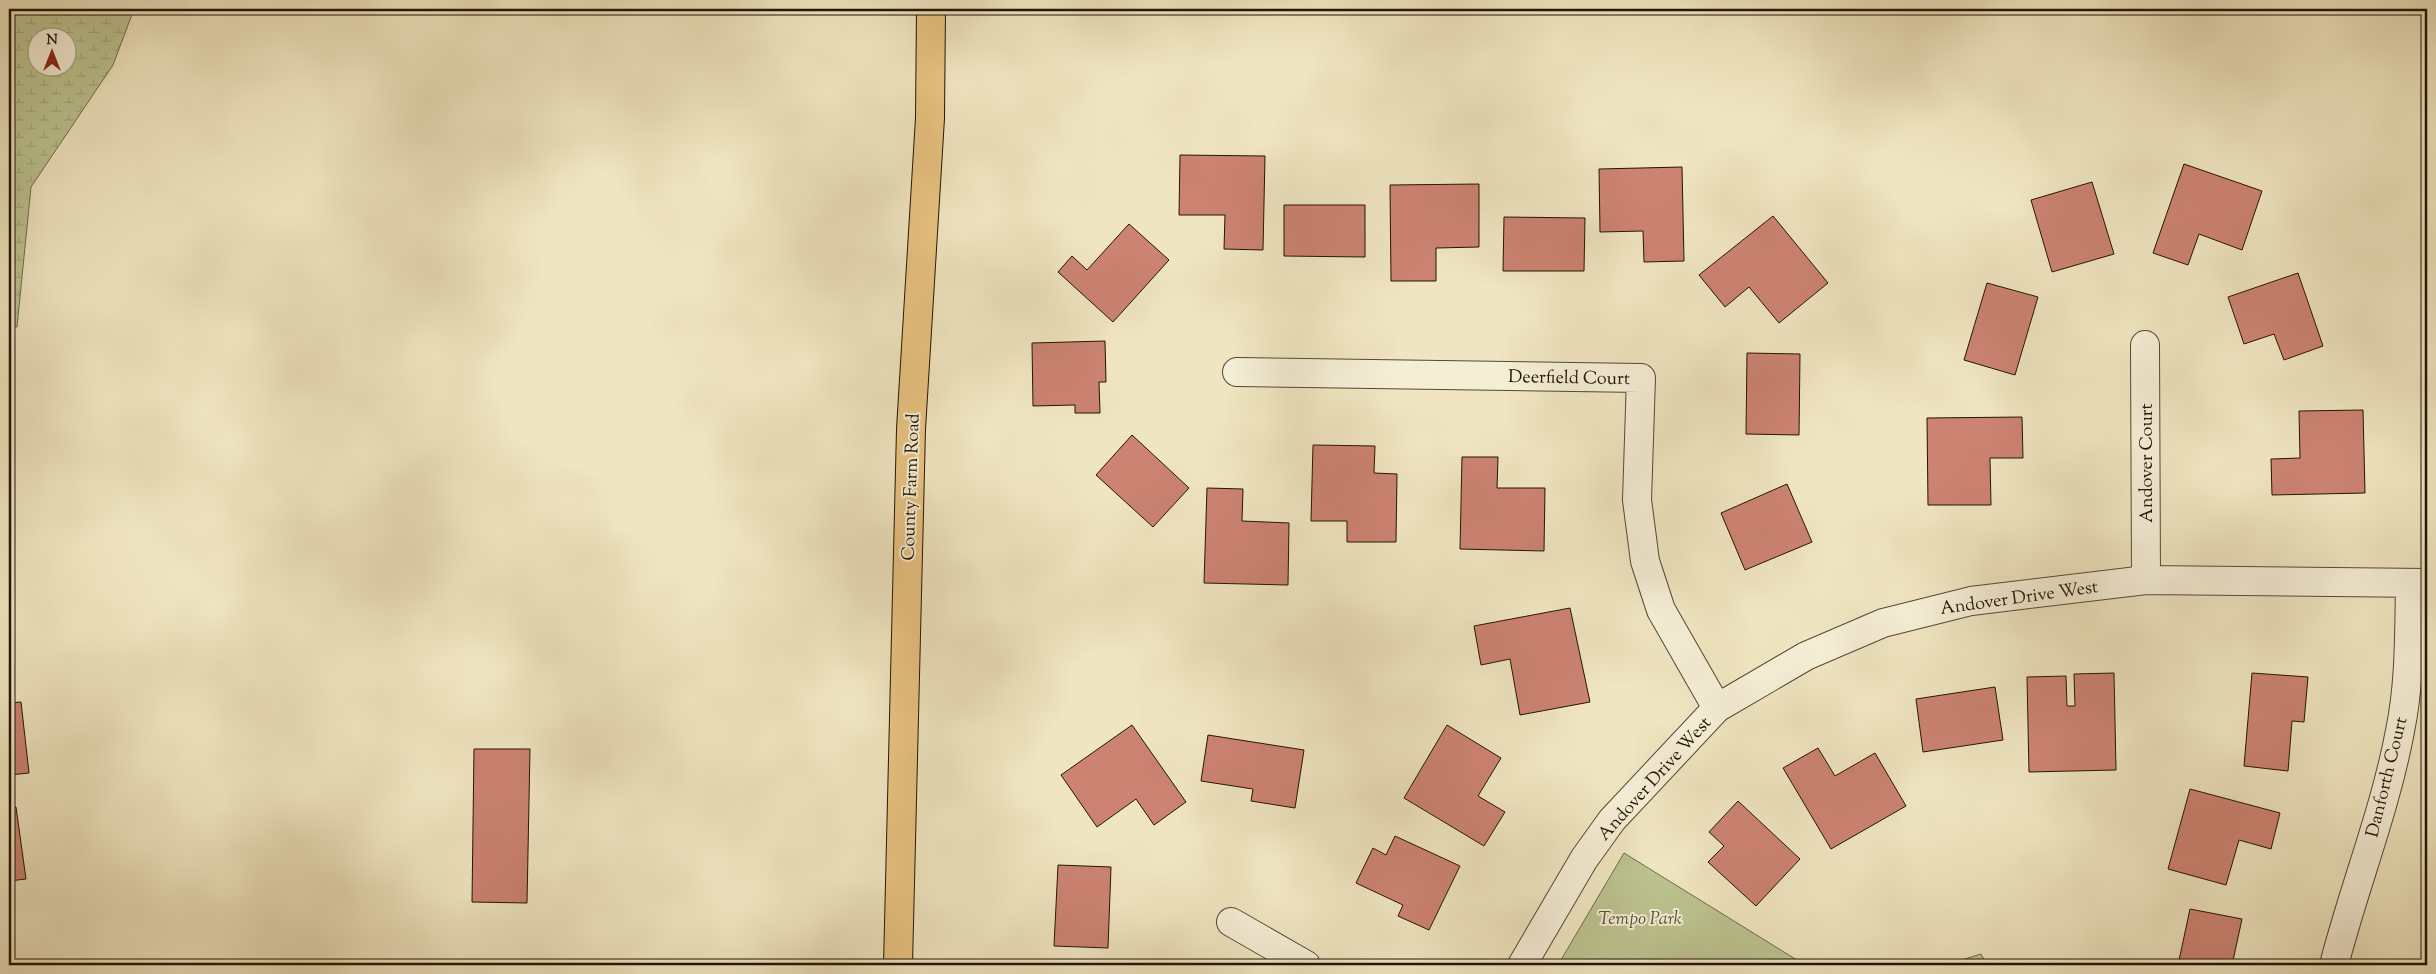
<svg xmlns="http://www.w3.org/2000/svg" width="2436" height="974" viewBox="0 0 2436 974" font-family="'Sorts Mill Goudy',serif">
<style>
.wetland{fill:url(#wetland-marsh);stroke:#6e6c4a;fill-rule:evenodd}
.park{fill:#bcc390;stroke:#6e6c4a}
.building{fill:#cc8372;stroke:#211403}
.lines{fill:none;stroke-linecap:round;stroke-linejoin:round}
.minor-casing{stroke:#544832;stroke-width:30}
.major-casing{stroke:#211403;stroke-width:30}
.minor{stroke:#f5eed6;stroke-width:28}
.major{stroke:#e8c280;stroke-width:28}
.labels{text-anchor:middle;stroke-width:4;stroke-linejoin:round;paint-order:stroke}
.street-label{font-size:18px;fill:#211403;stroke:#f5eed6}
.park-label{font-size:18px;font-style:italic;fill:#575134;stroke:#f5eed6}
</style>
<defs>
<pattern id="wetland-marsh" width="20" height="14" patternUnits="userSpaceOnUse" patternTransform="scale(1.25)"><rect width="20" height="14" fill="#bcc390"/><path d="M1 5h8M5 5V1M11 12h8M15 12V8" fill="none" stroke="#a1a77b"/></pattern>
</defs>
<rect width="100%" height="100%" fill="#efe5c0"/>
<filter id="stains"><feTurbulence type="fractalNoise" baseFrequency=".004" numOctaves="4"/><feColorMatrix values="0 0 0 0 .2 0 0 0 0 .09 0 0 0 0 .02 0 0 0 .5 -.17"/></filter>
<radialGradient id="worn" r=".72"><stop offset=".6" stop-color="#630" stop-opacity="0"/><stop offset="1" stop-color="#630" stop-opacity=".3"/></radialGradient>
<path class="wetland" d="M9 9H134L113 65 31 187 17 327H9ZM38 38H68V68H38Z"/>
<path class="park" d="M1624 853 1805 965H1558Z
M1981 954 1987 965H1945Z"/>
<path class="building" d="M1180 155 1265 156 1263 250 1224 249 1225 215H1179Z
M2184 164 2262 191 2242 250 2199 234 2188 265 2153 253Z
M1682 167 1684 261 1644 262 1643 231 1600 232 1599 169Z
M2092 182 2114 254 2052 272 2031 200Z
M1479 184V247L1436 248V281H1391L1390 185Z
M1284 205H1365V257L1284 256Z
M1773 216 1828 283 1779 323 1749 287 1725 307 1699 275Z
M1504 217 1585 218 1584 271H1503Z
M1129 224 1169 260 1113 322 1058 272 1072 256 1087 270Z
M2298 273 2323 346 2284 360 2274 334 2244 344 2228 297Z
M1987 283 2038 297 2015 375 1964 360Z
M1105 341 1106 382H1099L1100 413H1075V405L1033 406 1032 343Z
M1747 353 1800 354 1799 435 1746 434Z
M2363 410 2365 493 2272 495 2271 459 2300 458 2299 411Z
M2022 417 2023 458H1990L1991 505H1928L1927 418Z
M1132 435 1189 488 1153 527 1096 475Z
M1313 445 1375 446 1374 473 1397 474 1396 542H1347V521H1311Z
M1462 457H1498L1497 488H1545L1544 551 1460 549Z
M1787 484 1812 542 1745 570 1721 513Z
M1207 488 1243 489 1242 521 1289 523 1288 585 1204 583Z
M1570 608 1590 702 1520 715 1510 659 1481 665 1474 626Z
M2114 673 2116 770 2029 772 2027 677 2066 676 2067 706H2075L2074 674Z
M2252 673 2308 677 2304 722 2292 721 2288 771 2244 766Z
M1995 687 2003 740 1923 752 1916 699Z
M21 702 29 773 9 775V703Z
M1132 725 1186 802 1154 825 1136 799 1097 827 1061 775Z
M1447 725 1501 758 1478 796 1505 812 1484 846 1404 798Z
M1208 735 1304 750 1295 808 1251 801 1253 789 1201 781Z
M1818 748 1835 776 1875 753 1906 806 1831 849 1783 768Z
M474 749H530L527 903 472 902Z
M2190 789 2280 813 2271 849 2239 840 2226 885 2168 869Z
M1738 801 1800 859 1756 906 1708 862 1724 846 1709 832Z
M16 807 26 879 9 881V808Z
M1395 836 1460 866 1429 930 1398 916 1403 905 1356 883 1373 848 1386 855Z
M1058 865 1111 867 1108 948 1054 946Z
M2190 909 2242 919 2232 965H2178Z"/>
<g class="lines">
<g class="minor-casing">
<path id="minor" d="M2145 345 2146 580
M1237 372 1641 378 1637 500 1645 561 1661 610 1717 708
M1231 922 1306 965
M1522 965 1584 859 1612 820 1717 708 1806 656 1883 623 1971 601 2146 580 2427 583
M2334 965C2354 887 2385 811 2400 731 2410 683 2409 633 2410 583"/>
</g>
<g class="major-casing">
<path id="major" d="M898 965 911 429 930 118 931 9"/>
</g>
<use href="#minor" class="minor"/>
<use href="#major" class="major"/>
</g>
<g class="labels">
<g class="street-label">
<text transform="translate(1569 377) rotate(1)" y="6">Deerfield Court</text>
<text transform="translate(2146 463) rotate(-90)" y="6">Andover Court</text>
<text transform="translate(910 487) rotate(-88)" y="6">County Farm Road</text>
<text transform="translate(2019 597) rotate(-8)" y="6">Andover Drive West</text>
<text transform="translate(2386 777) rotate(-76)" y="6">Danforth Court</text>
<text transform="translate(1654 778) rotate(-48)" y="6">Andover Drive West</text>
</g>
<g class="park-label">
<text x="1640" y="924">Tempo Park</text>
</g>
</g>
<rect width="2436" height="974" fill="none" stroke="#efe5c0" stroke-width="30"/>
<rect x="10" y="10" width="2416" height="954" fill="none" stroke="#211403" stroke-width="2.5"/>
<rect x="15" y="15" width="2406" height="944" fill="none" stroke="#211403"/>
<g transform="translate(52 52)"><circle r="24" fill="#f5eed6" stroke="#a09782"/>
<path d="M0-4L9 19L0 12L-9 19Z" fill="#8f2418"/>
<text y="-8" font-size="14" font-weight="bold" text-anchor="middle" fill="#211403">N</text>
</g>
<rect width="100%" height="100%" filter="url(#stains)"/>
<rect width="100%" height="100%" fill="url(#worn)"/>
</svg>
